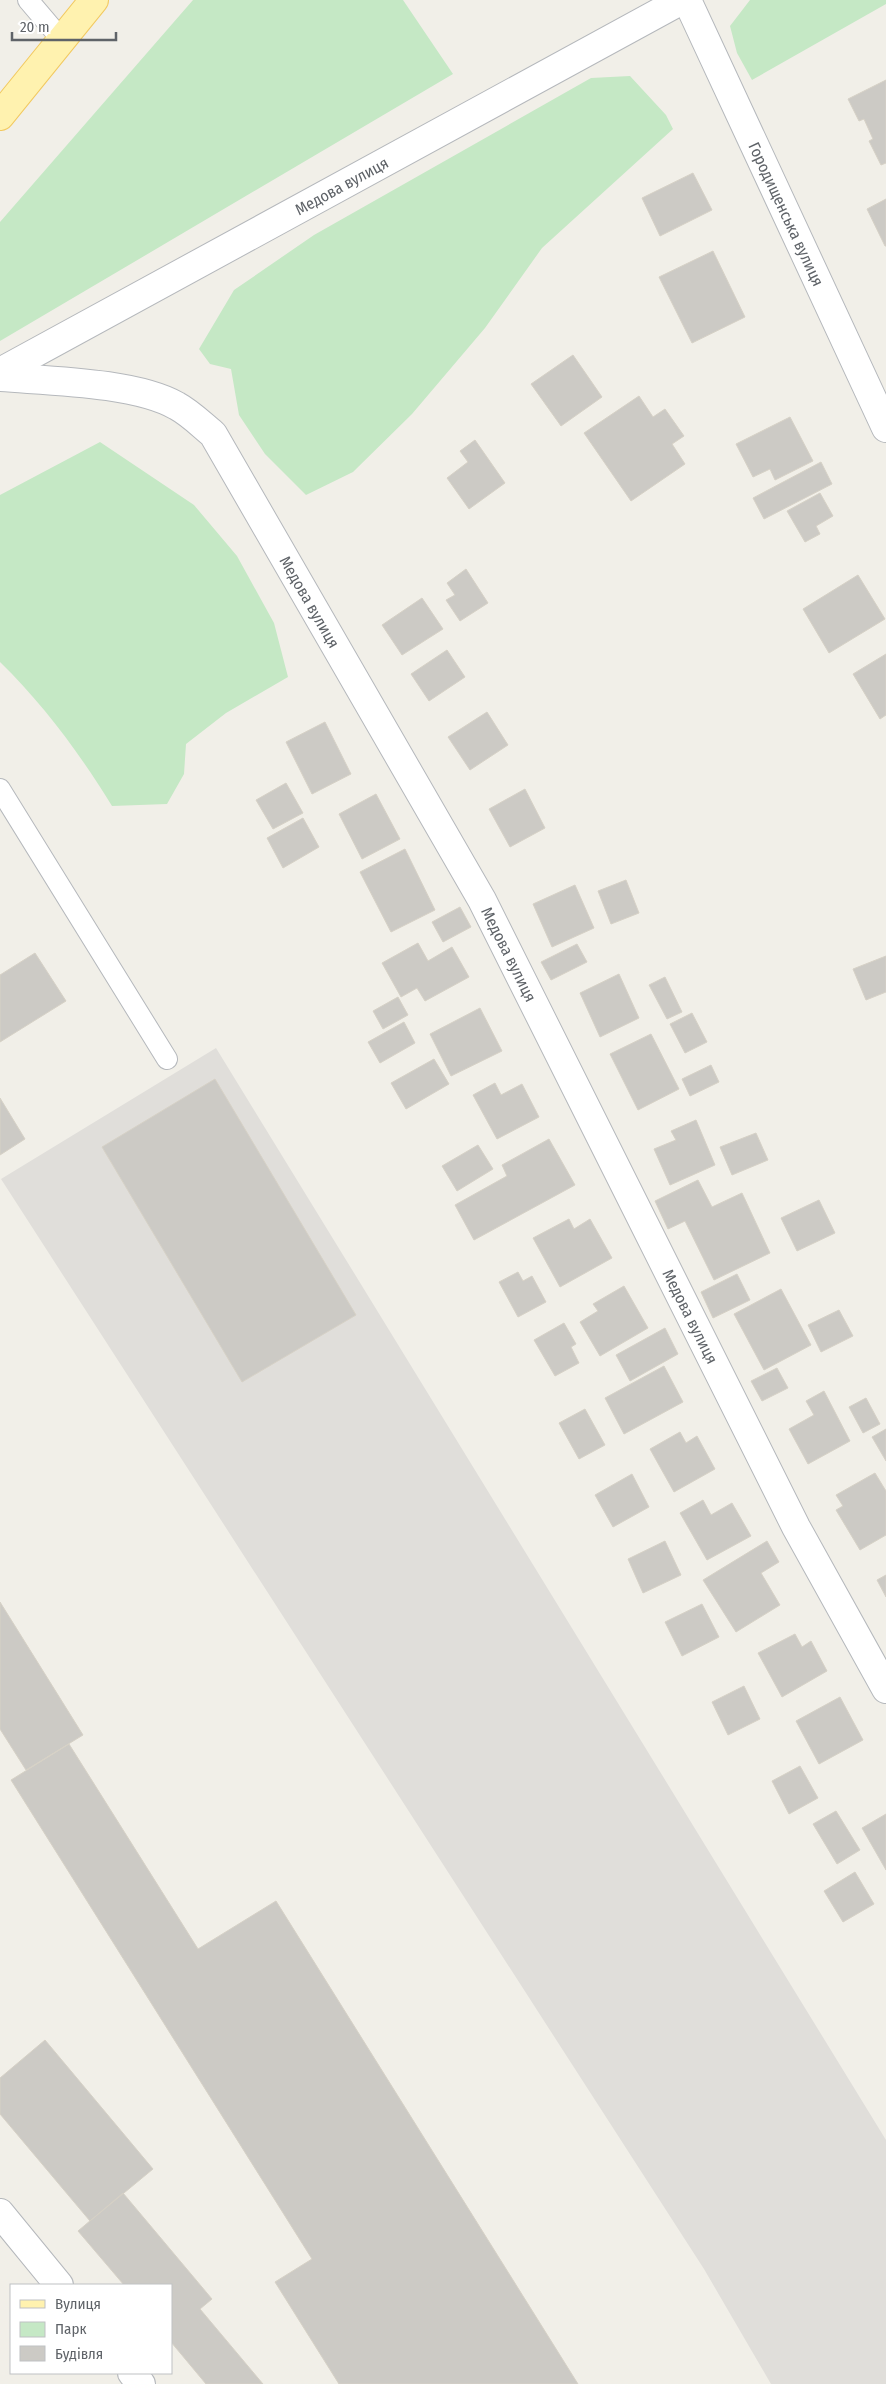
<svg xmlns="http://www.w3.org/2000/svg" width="886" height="2384" viewBox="0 0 886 2384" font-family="'Fira Sans Condensed',sans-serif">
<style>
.industrial{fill:#e0deda}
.green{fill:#c5e8c5}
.building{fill:#cccac5;stroke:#d6d1c6}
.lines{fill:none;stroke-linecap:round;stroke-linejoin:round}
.service-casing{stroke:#b5b8bc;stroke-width:22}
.minor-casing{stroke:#b5b8bc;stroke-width:30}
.primary-casing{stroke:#f2c960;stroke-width:30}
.service{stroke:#fff;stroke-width:20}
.minor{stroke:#fff;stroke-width:28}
.primary{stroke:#fff2af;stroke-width:28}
.labels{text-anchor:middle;stroke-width:4;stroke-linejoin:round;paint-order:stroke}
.street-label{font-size:16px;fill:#5f6368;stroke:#fff}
</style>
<rect width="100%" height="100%" fill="#f1efe8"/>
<path class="industrial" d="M216 1048 886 2140V2384H771L704 2269 1 1179Z"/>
<path class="green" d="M193 0H403L453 74 0 341V222Z
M750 0H886V4L752 80 737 53 730 26Z
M630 76 666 115 673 129 542 248 485 328 412 414 353 472 306 495 265 454 239 415 231 369 210 364 199 349 234 290 314 235 591 78Z
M100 442 194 505 237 556 274 623 288 677 226 713 186 744 184 774 167 804 112 806C80 754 44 705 0 662V495Z"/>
<path class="building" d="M886 80V163L881 165 869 141 873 139 864 119 859 121 848 99Z
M693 173 712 210 660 236 642 198Z
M886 199V246H885L867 209Z
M713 251 745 317 692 343 659 277Z
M573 355 602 397 561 426 531 384Z
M639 396 653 417 665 409 684 436 672 444 685 464 631 501 584 433Z
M790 417 813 461 775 480 770 469 753 477 736 444Z
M475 440 505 483 469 509 447 478 468 462 460 451Z
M821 462 832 484 764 519 753 498Z
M820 493 833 516 816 526 820 534 805 542 787 511Z
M466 569 488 603 460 621 446 600 455 595 447 583Z
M858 575 885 619 829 653 803 609Z
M422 598 443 629 402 655 382 625Z
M447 650 465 677 429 701 411 674Z
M886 654V715L880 719 853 674Z
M487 712 508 745 470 770 448 737Z
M325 722 351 774 312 794 286 742Z
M286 783 303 813 273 829 256 800Z
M525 789 545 828 510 847 489 809Z
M376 794 400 839 362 859 339 814Z
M303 818 319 847 283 868 267 838Z
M405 849 435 910 391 932 360 872Z
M626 880 639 913 611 924 598 891Z
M575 885 594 928 552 947 533 904Z
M460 907 471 927 443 942 432 922Z
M418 943 428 961 452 947 469 977 425 1001 417 988 401 997 382 963Z
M577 944 587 962 551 980 541 962Z
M35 953 66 1001 0 1042V975Z
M886 956V992L866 1000 853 969Z
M619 974 639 1018 600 1037 580 993Z
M665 977 682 1012 667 1019 649 985Z
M398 997 408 1015 383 1029 373 1011Z
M480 1008 502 1051 451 1076 430 1034Z
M692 1013 707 1042 685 1053 670 1024Z
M404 1022 415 1043 380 1063 368 1042Z
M651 1034 679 1089 638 1110 610 1054Z
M434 1059 449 1084 406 1109 391 1083Z
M711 1065 719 1082 690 1096 682 1079Z
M215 1079 356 1315 242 1382 102 1147Z
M495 1083 501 1095 522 1084 539 1117 497 1139 473 1095Z
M0 1098 25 1139 0 1155Z
M696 1120 715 1165 670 1185 654 1149 676 1140 671 1131Z
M756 1133 768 1160 732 1175 720 1147Z
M549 1139 575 1185 474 1240 455 1205 507 1176 502 1165Z
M478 1145 493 1169 457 1191 442 1166Z
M698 1180 712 1207 742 1193 770 1253 714 1280 685 1221 668 1229 655 1201Z
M819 1200 835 1233 797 1251 781 1218Z
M569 1219 574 1229 590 1219 612 1258 560 1287 533 1238Z
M518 1272 523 1281 532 1276 546 1302 518 1317 499 1282Z
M737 1274 750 1300 713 1318 701 1292Z
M624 1286 648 1328 600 1356 580 1322 598 1311 593 1304Z
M781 1289 811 1345 764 1370 734 1314Z
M839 1310 853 1336 821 1352 808 1325Z
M564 1323 576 1344 571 1347 579 1363 555 1376 534 1340Z
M665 1328 678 1354 630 1381 616 1355Z
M664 1366 683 1402 624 1434 605 1398Z
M777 1368 788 1388 762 1401 751 1381Z
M824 1391 850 1441 808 1464 789 1429 814 1415 806 1401Z
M866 1398 880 1424 863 1433 849 1407Z
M585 1409 605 1445 579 1459 559 1423Z
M886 1429V1461L872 1437Z
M680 1432 686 1443 697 1436 715 1469 674 1492 650 1449Z
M875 1473 886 1491V1535L860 1550 836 1510 843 1506 836 1495Z
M632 1474 649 1507 613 1527 595 1495Z
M703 1500 711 1515 732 1503 751 1536 707 1560 680 1513Z
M665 1541 681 1575 643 1593 628 1559Z
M767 1541 779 1562 761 1573 780 1605 736 1632 703 1580Z
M886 1575V1597L877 1580Z
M0 1602 83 1735 26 1770 0 1729Z
M702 1604 719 1637 682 1656 665 1622Z
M795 1634 802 1647 811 1641 827 1671 782 1697 758 1653Z
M744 1686 760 1719 728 1735 712 1702Z
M840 1697 863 1740 819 1764 796 1721Z
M69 1744 198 1949 276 1901 578 2384H339L275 2282 312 2259 11 1780Z
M800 1766 818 1798 789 1814 772 1781Z
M836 1811 860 1850 837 1864 813 1824Z
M886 1814V1870L862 1828Z
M855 1872 874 1904 843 1922 824 1891Z
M45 2040 153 2169 90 2221 0 2114V2078Z
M123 2193 212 2299 200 2309 263 2384H206L171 2342V2285H124L78 2231Z"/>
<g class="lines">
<g class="service-casing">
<path id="service" d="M28 0 62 40
M0 789 167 1059"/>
</g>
<g class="minor-casing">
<g id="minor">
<path id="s1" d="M687 0 886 428"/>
<path id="s2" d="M0 372 682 0"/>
<path id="s3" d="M0 377C49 381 135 382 177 406 190 413 202 425 213 434L482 900 796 1527 886 1689"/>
<path d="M0 2213 59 2285"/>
<path d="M132 2373 141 2384"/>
</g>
</g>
<g class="primary-casing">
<path id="primary" d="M0 116 94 0"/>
</g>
<use href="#service" class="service"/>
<use href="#minor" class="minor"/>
<use href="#primary" class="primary"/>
</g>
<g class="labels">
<g class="street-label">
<text dy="6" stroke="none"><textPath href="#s2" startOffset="389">Медова вулиця</textPath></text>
<text dy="6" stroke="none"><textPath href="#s1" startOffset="236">Городищенська вулиця</textPath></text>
<text dy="6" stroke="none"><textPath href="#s3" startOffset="420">Медова вулиця</textPath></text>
<text dy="6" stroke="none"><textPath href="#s3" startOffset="825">Медова вулиця</textPath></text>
<text dy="6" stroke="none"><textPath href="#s3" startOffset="1230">Медова вулиця</textPath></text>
</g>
</g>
<rect x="10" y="2284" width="162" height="90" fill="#ffffff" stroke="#bfc1c3"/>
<rect x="20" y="2300" width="25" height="8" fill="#fff2af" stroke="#bfc1c3"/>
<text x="55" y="2309" font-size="15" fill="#5f6368">Вулиця</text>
<rect x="20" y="2322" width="25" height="15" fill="#c5e8c5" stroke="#bfc1c3"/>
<text x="55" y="2334" font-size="15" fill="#5f6368">Парк</text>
<rect x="20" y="2346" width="25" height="15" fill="#cccac5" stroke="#bfc1c3"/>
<text x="55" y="2359" font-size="15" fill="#5f6368">Будівля</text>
<path d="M12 32v8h104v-8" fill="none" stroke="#5f6368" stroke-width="2.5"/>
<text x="20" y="32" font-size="15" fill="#5f6368" stroke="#ffffff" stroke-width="4" paint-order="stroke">20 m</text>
</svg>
